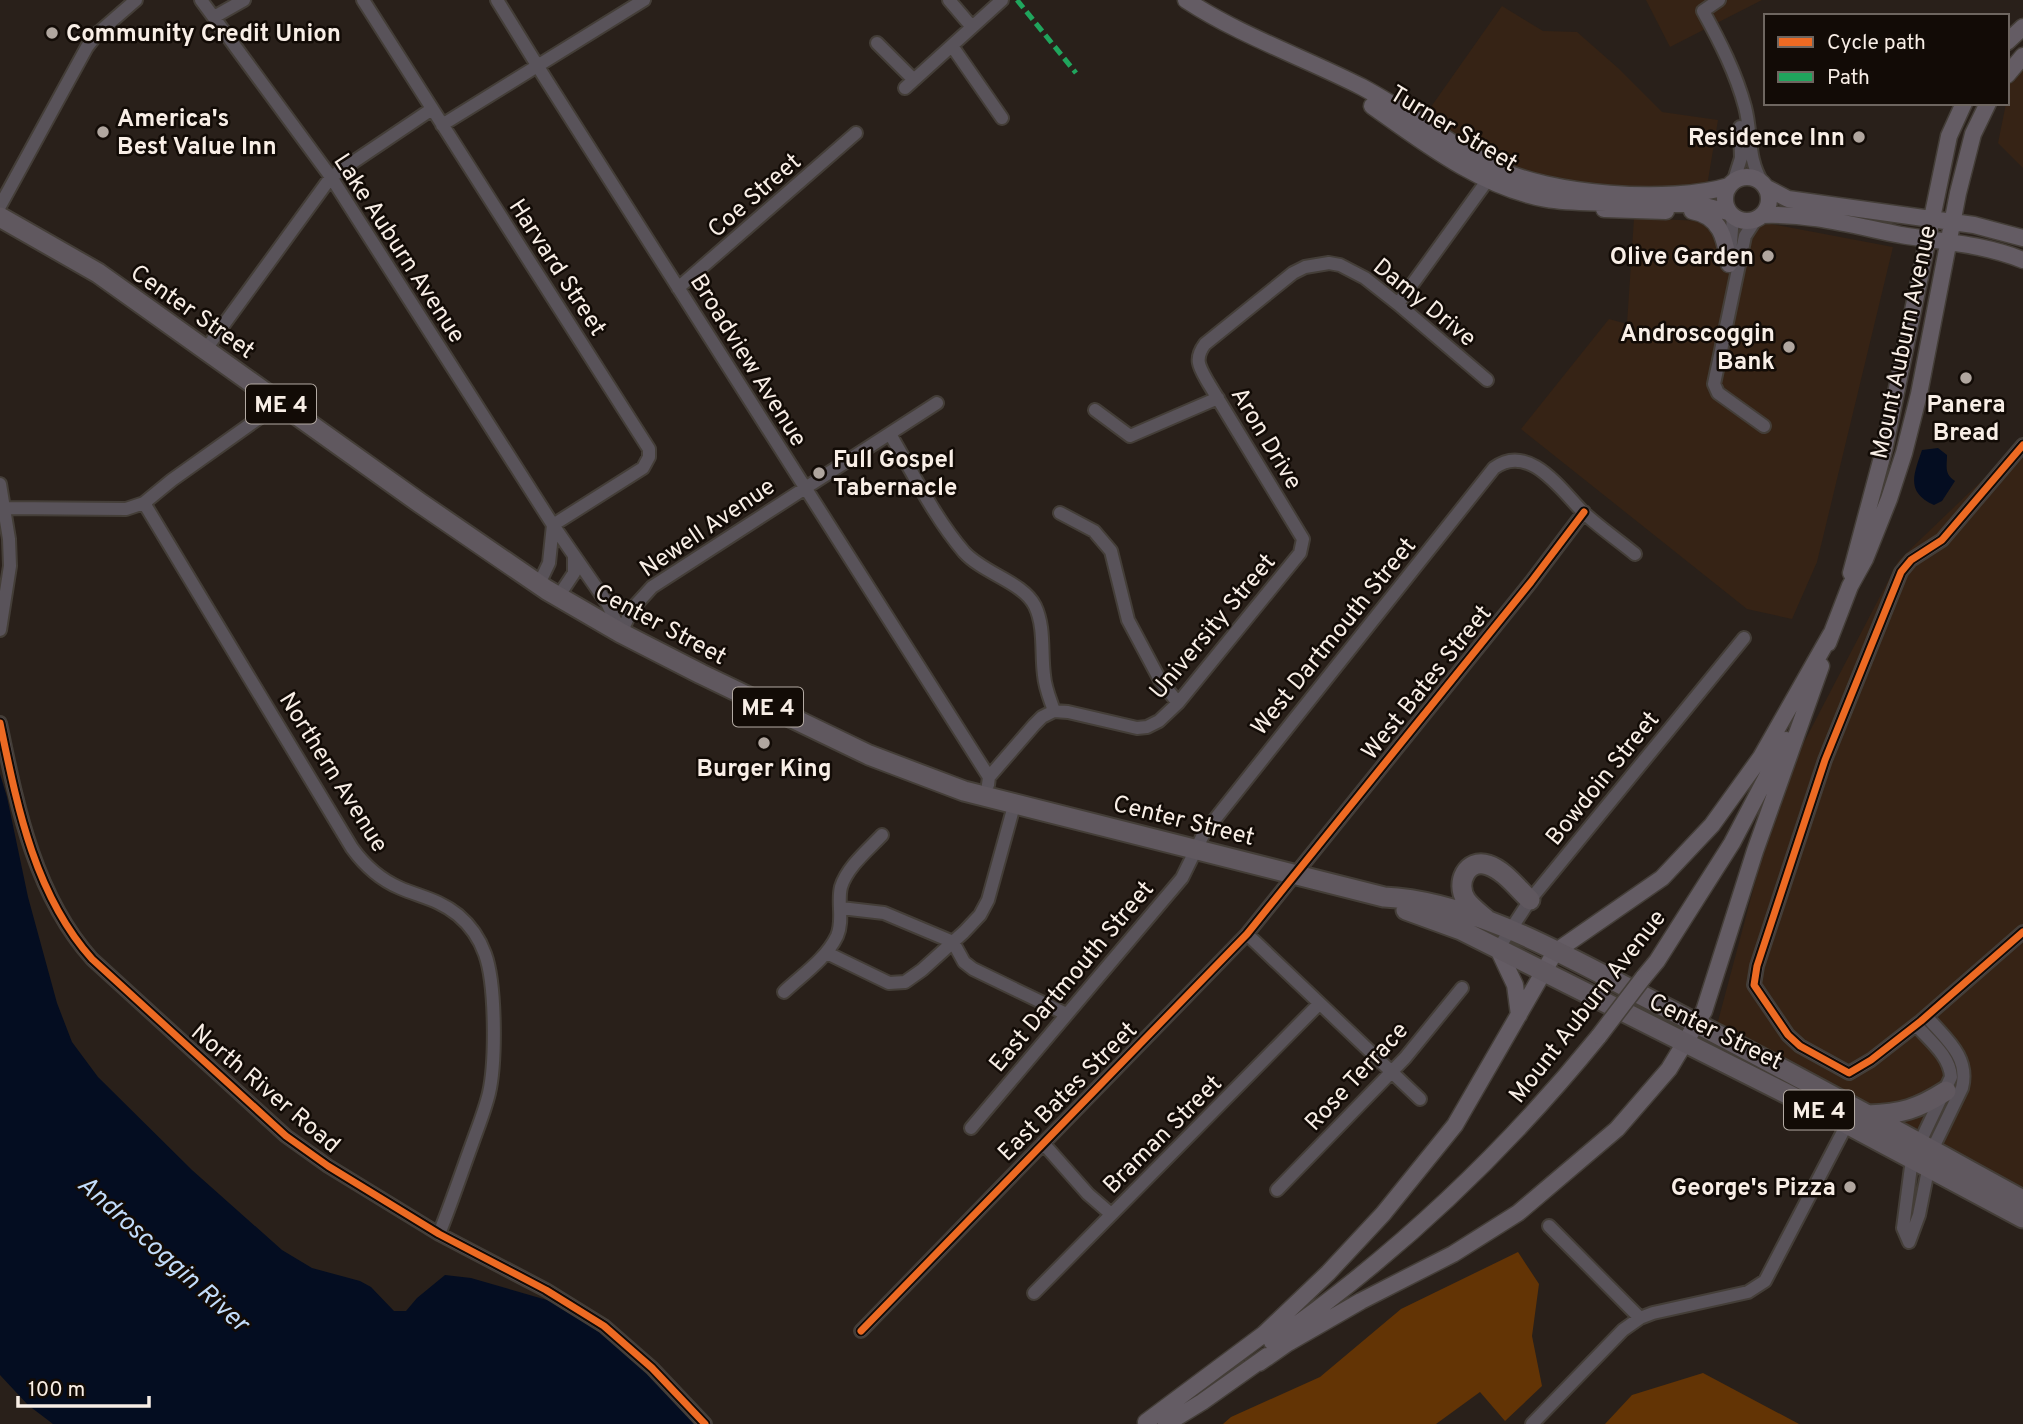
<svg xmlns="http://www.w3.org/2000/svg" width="2023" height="1424" viewBox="0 0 2023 1424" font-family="Overpass,sans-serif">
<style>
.built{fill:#362315}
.forest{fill:#633405}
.water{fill:#040d21}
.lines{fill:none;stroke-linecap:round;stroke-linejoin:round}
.minor-casing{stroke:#443e38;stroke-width:16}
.major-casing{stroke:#443e38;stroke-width:19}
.highway-casing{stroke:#443e38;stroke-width:23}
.minor{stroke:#59535a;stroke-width:12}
.major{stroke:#645c64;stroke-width:16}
.highway{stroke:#60585f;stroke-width:19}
.major-bridge-casing{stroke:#443e38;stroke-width:19;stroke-linecap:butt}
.major-bridge{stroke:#645c64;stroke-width:16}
.quiet{stroke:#20a55d;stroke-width:5;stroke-dasharray:10 5;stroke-linecap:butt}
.cycleway-casing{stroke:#120b06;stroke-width:11}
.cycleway{stroke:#ed6a23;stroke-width:7}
.poi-dot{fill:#b0a69f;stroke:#120b06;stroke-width:2.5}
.labels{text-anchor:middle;stroke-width:5;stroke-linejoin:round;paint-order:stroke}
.shield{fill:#120b06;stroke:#b3aaa3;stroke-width:2}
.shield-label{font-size:23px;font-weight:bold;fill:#f8eee6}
.poi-label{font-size:24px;font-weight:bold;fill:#f8eee6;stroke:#120b06;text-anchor:end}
.street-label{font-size:24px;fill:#f8eee6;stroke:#120b06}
.water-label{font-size:26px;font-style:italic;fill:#c2dcfa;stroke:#120b06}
</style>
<rect width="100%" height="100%" fill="#29201a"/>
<path class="built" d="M1646 0H1762L1670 47Z
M1502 6 1543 31 1577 32 1618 68 1662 112 1718 120 1707 186 1622 188 1531 176 1462 138 1426 114Z
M2023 57V168L1998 143 2014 64Z
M1634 218 1771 224 1893 247 1817 562 1792 619 1747 609 1521 429 1609 319 1627 324Z
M2023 441V1189L1848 1092 1717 1025 1761 860 1802 746 1899 560Z"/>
<path class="forest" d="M1518 1252 1539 1284 1532 1336 1542 1386 1505 1421 1480 1392 1436 1424H1223L1231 1417 1320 1377 1401 1309Z
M1703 1373 1799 1424H1605L1632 1395Z"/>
<path class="water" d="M1938 448 1947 455C1947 467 1944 474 1955 481L1942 501 1934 505C1905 492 1914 474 1922 450Z
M0 774 7 797 28 897 57 1003 72 1042 98 1077 192 1170 282 1250 312 1268 360 1281 371 1287 394 1311H406L417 1298 445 1275 471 1278 564 1305 606 1327 700 1424H53L28 1405 0 1375Z"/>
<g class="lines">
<g class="minor-casing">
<path id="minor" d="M201 0 331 177 553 525 607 603 621 632
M363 0 649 449V457L643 468 553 525
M497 0 545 78 989 777
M949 0 972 27
M1719 0 1703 11C1720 42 1736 73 1745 107 1752 133 1747 158 1762 182
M214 17 244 0
M877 43 914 80
M952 46 1002 118
M905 88 1002 0
M442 125 644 0
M1734 180 1741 158 1740 127
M0 206 87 47 98 33 136 0
M1756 219 1745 236 1714 384 1718 393 1764 426
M1730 256 1733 216
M678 288 856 133
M1398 304 1492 174
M206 349 331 177 432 109
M1095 410 1130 436 1218 398
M890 434C913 473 934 517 964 552 984 574 1023 582 1035 606 1045 627 1041 652 1044 675 1045 688 1050 699 1054 711
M2023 445 1942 540 1911 560 1901 572 1825 760 1757 966 1754 985 1788 1035 1800 1046 1849 1073 1871 1060 1921 1021 2023 932
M0 484 9 539 10 566 0 630
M144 503 352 848C365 866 379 879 400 888 421 897 440 900 458 915 470 925 480 940 485 954 496 984 496 1062 489 1093 485 1110 478 1127 472 1144 461 1174 451 1204 439 1234
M4 508 126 509 144 503 172 480 280 403
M1060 513 1094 531 1111 551 1128 620 1160 680 1178 703
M539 584 549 563 553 525
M558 597 574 573V557
M621 633 632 609 652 587 937 403
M1054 711 1068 712 1137 728 1147 727 1159 721 1178 703 1300 553 1303 539 1209 384C1200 368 1193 360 1205 344L1293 273 1305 267 1329 263 1340 265 1365 278 1398 304 1487 380
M0 723C17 805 34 894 92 959L286 1136 328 1166 439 1234 546 1290 604 1326 652 1368 705 1424
M988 785 989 777 1034 725 1042 717 1054 711
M841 908 884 913 953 942 964 962 973 969 1066 1014
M1247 934 1420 1099
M1498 949 1530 900 1744 638
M827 953 889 983 905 982 922 970 964 932 980 915 988 900 1015 802
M784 992C802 975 826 959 837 936 844 920 837 903 841 887 847 867 869 849 882 835
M971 1128 1182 878 1204 833 1494 468C1529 442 1561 490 1583 512 1599 527 1618 540 1635 554
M1043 1143 1088 1194 1111 1214
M1277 1190 1405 1058 1462 988
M1549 1226 1640 1318
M1909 1242 1919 1215 1932 1150 1962 1088C1970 1057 1946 1039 1927 1017
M1909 1242 1903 1228 1912 1159 1951 1077C1950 1056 1929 1040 1916 1025
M1034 1293 1319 1004
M861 1331 1247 934 1531 582 1584 512
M1532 1424 1623 1330 1640 1318 1653 1313 1748 1292 1765 1281 1847 1124"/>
</g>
<g class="major-casing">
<path id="major" d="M1186 0C1241 36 1303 57 1362 87 1407 111 1448 143 1494 167 1549 195 1670 204 1729 186
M2007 42 2023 27
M2007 75 2023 56
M1372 106C1424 143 1481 187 1546 199 1568 203 1592 202 1615 203
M1725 199a22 22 0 1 1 44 0a22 22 0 1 1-44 0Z
M1767 188 1788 199 1974 225 2023 238
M1655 204H1697L1728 212
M1604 209 1666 211
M1692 211C1721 216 1725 239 1729 264
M1762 215C1810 213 1855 226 1901 235 1943 242 1983 244 2023 260
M1851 573 1885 446 1949 136 1964 103
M1828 643 1850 586 1865 559 1889 499 1904 453 1919 394 1958 193 1973 134 1988 103
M1498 949 1515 985 1519 1015
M1643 978 1657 961 1732 843 1786 740
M1272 1342C1395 1256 1504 1153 1599 1036
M1259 1363 1288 1343 1361 1301 1453 1254 1518 1213 1617 1129 1669 1069 1704 1011 1755 851 1821 666
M1146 1422 1264 1334 1328 1273 1383 1214 1455 1125 1555 952 1662 878 1712 825 1761 757 1831 634
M1166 1424 1202 1402 1267 1356"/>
</g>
<g class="highway-casing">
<path id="highway" d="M0 217 98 273 420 503 547 590 621 633 701 674 869 755 964 791 1384 897C1474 901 1570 958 1649 999 1775 1063 1899 1132 2023 1200
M1406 910 1461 930 1847 1124 2023 1218
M1486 919C1479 913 1471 907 1466 900 1455 883 1467 858 1488 865 1504 870 1518 889 1530 900
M1868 1115C1901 1114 1918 1109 1946 1091"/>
</g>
<use href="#minor" class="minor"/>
<use href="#major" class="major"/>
<use href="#highway" class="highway"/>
<g class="major-bridge-casing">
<path id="major-bridge" d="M1599 1036 1643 978"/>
</g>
<use href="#major-bridge" class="major-bridge"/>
<path class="quiet" d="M1017 0 1076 73"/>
<g class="cycleway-casing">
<path id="cycleway" d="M2023 445 1942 540 1911 560 1901 572 1825 760 1757 966 1754 985 1788 1035 1800 1046 1849 1073 1871 1060 1921 1021 2023 932
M0 723C17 805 34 894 92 959L286 1136 328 1166 439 1234 546 1290 604 1326 652 1368 705 1424
M861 1331 1247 934 1531 582 1584 512"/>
</g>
<use href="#cycleway" class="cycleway"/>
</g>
<g class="poi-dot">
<circle cx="52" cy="33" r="7"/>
<circle cx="103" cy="132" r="7"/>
<circle cx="1859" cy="137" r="7"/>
<circle cx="1768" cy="256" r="7"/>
<circle cx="1789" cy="347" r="7"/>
<circle cx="1966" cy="378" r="7"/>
<circle cx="819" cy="473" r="7"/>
<circle cx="764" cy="743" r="7"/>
<circle cx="1850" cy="1187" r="7"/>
</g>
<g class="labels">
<g class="shield">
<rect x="246" y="384.5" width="70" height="39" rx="5"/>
<rect x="733" y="687.5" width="70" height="39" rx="5"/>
<rect x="1784" y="1090.5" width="70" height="39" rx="5"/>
</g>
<g class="shield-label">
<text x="281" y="412">ME 4</text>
<text x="768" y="715">ME 4</text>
<text x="1819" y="1118">ME 4</text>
</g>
<g class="poi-label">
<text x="66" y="41" text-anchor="start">Community Credit Union</text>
<text x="117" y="126" text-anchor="start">America's<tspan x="117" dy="28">Best Value Inn</tspan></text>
<text x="1845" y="145">Residence Inn</text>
<text x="1754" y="264">Olive Garden</text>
<text x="1775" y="341">Androscoggin<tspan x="1775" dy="28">Bank</tspan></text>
<text x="1966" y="412" text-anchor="middle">Panera<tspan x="1966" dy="28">Bread</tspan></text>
<text x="833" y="467" text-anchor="start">Full Gospel<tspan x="833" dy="28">Tabernacle</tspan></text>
<text x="764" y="776" text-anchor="middle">Burger King</text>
<text x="1836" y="1195">George's Pizza</text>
</g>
<g class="street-label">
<text transform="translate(1454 128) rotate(31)" y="8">Turner Street</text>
<text transform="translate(754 195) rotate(-41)" y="8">Coe Street</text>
<text transform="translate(400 248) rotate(57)" y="8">Lake Auburn Avenue</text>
<text transform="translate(558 267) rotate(57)" y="8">Harvard Street</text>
<text transform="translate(1425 302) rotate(39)" y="8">Damy Drive</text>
<text transform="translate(193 311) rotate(35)" y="8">Center Street</text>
<text transform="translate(1903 342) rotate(-78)" y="8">Mount Auburn Avenue</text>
<text transform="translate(749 360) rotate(58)" y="8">Broadview Avenue</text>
<text transform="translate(1267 438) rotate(59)" y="8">Aron Drive</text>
<text transform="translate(707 527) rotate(-34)" y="8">Newell Avenue</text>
<text transform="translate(661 624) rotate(28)" y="8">Center Street</text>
<text transform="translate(1212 626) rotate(-50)" y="8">University Street</text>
<text transform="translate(1333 636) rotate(-51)" y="8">West Dartmouth Street</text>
<text transform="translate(1426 682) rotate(-51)" y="8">West Bates Street</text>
<text transform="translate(334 772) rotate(58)" y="8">Northern Avenue</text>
<text transform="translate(1602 778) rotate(-51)" y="8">Bowdoin Street</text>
<text transform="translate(1184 820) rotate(14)" y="8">Center Street</text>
<text transform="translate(1071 976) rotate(-50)" y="8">East Dartmouth Street</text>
<text transform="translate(1587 1006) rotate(-52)" y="8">Mount Auburn Avenue</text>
<text transform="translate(1716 1031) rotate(26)" y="8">Center Street</text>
<text transform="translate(1356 1076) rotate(-47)" y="8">Rose Terrace</text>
<text transform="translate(266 1088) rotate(40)" y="8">North River Road</text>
<text transform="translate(1067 1091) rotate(-45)" y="8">East Bates Street</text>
<text transform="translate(1162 1134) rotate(-45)" y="8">Braman Street</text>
</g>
<g class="water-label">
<text transform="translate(164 1253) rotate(42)" y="9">Androscoggin River</text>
</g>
</g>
<rect x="1764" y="14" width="245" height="91" fill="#120b06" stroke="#6e6660" stroke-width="2"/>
<rect x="1778" y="37" width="35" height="10" fill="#ed6a23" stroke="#6e6660" stroke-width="2"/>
<text x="1827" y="49" font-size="21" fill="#f8eee6">Cycle path</text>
<rect x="1778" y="72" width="35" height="10" fill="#20a55d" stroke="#6e6660" stroke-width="2"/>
<text x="1827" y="84" font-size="21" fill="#f8eee6">Path</text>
<path d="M18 1396v10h131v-10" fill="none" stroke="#f8eee6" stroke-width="3.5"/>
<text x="28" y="1396" font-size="21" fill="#f8eee6" stroke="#120b06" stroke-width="5" paint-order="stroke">100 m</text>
</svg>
